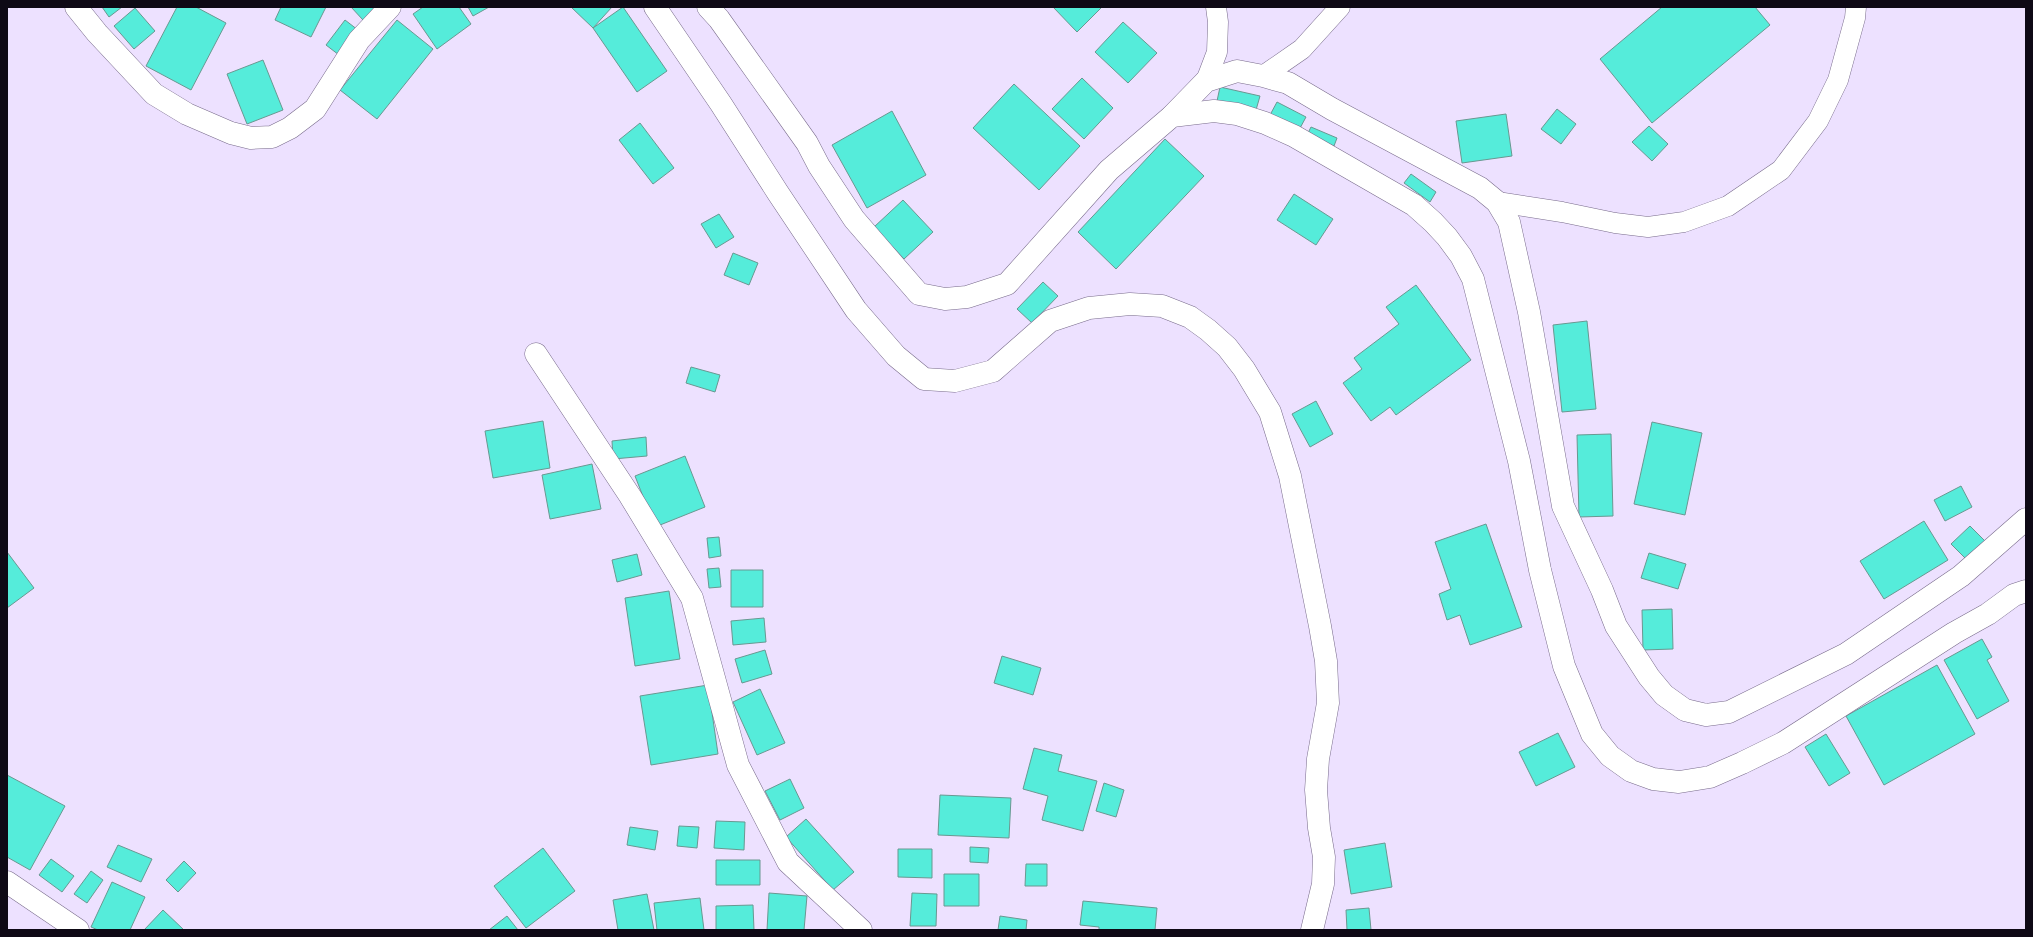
<svg xmlns="http://www.w3.org/2000/svg" width="2033" height="937" viewBox="0 0 2033 937" font-family="Barlow,sans-serif">
<style>
.building{fill:#55ecda;stroke:#699891}
.lines{fill:none;stroke-linecap:round;stroke-linejoin:round}
.lane-casing{stroke:#786b8b;stroke-width:21}
.street-casing{stroke:#786b8b;stroke-width:23}
.secondary-casing{stroke:#786b8b;stroke-width:23}
.lane{stroke:#fff;stroke-width:20}
.street{stroke:#fff;stroke-width:22}
.secondary{stroke:#fff;stroke-width:22}
</style>
<rect width="100%" height="100%" fill="#ede1ff"/>
<path class="building" d="M102 7H122L109 17Z
M177 7H196L226 23 191 90 146 66Z
M281 7H326L311 37 275 20Z
M351 7H378L363 20Z
M423 7H459L471 24 437 49 413 14Z
M468 7H489L473 16Z
M571 7H612L593 28Z
M623 7 667 71 637 92 593 28Z
M1053 7H1102L1077 32Z
M1662 7H1755L1770 25 1652 123 1600 59Z
M135 8 155 31 134 49 114 26Z
M345 20 358 30 339 55 326 45Z
M397 20 433 49 377 119 340 90Z
M1123 22 1157 53 1128 83 1095 52Z
M263 60 283 110 247 124 227 74Z
M1082 78 1113 108 1084 139 1052 109Z
M1014 84 1080 146 1039 190 973 128Z
M1220 87 1260 96 1256 110 1217 101Z
M1277 102 1306 117 1299 130 1270 115Z
M1557 109 1576 124 1561 144 1541 129Z
M892 111 926 175 867 208 832 145Z
M1506 114 1512 156 1462 163 1456 121Z
M640 123 674 168 653 184 619 140Z
M1649 126 1668 144 1652 161 1632 142Z
M1311 127 1337 138 1334 146 1307 135Z
M1165 139 1204 176 1116 269 1078 232Z
M1411 174 1436 192 1430 202 1404 183Z
M1294 194 1333 219 1316 245 1277 220Z
M903 200 933 232 904 259 874 227Z
M719 214 734 237 716 248 701 224Z
M733 253 758 263 749 285 724 275Z
M1043 282 1058 296 1032 323 1017 309Z
M1416 285 1471 360 1396 415 1390 407 1371 421 1343 383 1362 369 1354 358 1399 324 1386 307Z
M1587 321 1596 409 1562 412 1553 325Z
M691 367 720 375 715 392 686 383Z
M1316 401 1333 434 1310 447 1292 414Z
M543 421 550 468 493 478 485 431Z
M1652 422 1702 433 1685 515 1634 504Z
M1611 434 1613 516 1579 517 1577 435Z
M646 437 647 456 613 459 612 441Z
M685 456 705 507 655 527 635 476Z
M592 464 601 509 550 519 542 475Z
M1961 486 1972 507 1945 521 1934 500Z
M1924 521 1948 560 1884 599 1860 561Z
M1486 524 1522 627 1470 645 1460 615 1447 620 1439 594 1451 589 1435 542Z
M1970 526 1986 542 1967 560 1951 544Z
M719 537 721 556 709 558 707 538Z
M7 552 34 588 7 608Z
M1649 553 1686 564 1678 589 1641 578Z
M637 554 642 575 617 582 612 560Z
M719 568 721 587 709 588 707 569Z
M731 570H763V607H731Z
M669 591 680 659 635 666 625 598Z
M1672 609 1673 649 1643 650 1642 610Z
M764 618 766 642 733 645 731 621Z
M1982 639 1992 657 1987 660 2009 701 1977 719 1944 660Z
M765 650 772 674 742 683 735 659Z
M1002 656 1041 668 1033 695 994 683Z
M1937 665 1975 734 1884 785 1846 716Z
M708 685 718 754 651 765 640 696Z
M760 689 785 743 757 755 733 702Z
M1558 733 1575 767 1536 786 1519 752Z
M1826 734 1850 773 1829 786 1805 747Z
M1034 748 1062 755 1058 771 1097 781 1083 831 1042 820 1048 796 1023 789Z
M7 775 65 806 30 870 7 857Z
M790 779 804 808 780 820 765 791Z
M1104 783 1124 790 1116 817 1096 811Z
M940 795 1011 798 1009 838 938 835Z
M806 819 854 872 833 890 786 837Z
M716 821 745 822 744 850 714 848Z
M679 826 699 827 697 848 677 846Z
M630 827 658 831 655 850 627 845Z
M1385 843 1392 887 1351 894 1344 850Z
M118 845 152 859 141 882 107 867Z
M970 847 989 848 988 863 970 862Z
M543 848 575 891 526 928 494 886Z
M898 849H932V878L898 877Z
M51 859 74 876 62 892 39 875Z
M716 860H760V885H716Z
M184 861 196 873 178 892 166 880Z
M1026 864H1047V886H1025Z
M91 871 103 880 87 903 74 894Z
M944 874H979V906H944Z
M112 882 145 897 130 930H98L91 927Z
M769 893 807 896 804 930H767Z
M912 893 937 894 936 926H910Z
M647 894 654 930H618L613 900Z
M700 898 704 930H657L654 903Z
M1083 901 1157 908 1155 930H1099V927L1080 925Z
M753 905 754 930H716V906Z
M1369 908 1371 930H1347L1346 910Z
M163 910 184 930H144Z
M507 916 518 930H489Z
M1000 916 1027 920 1026 930H998Z"/>
<g class="lines">
<g class="lane-casing">
<path id="lane" d="M1263 76 1302 49 1340 7
M1206 81 1217 52 1218 22 1216 7
M1497 202 1562 212 1615 223 1648 227 1684 222 1728 206 1781 170 1818 121 1838 80 1855 18 1856 7"/>
</g>
<g class="street-casing">
<path id="street" d="M655 7 721 104 778 193 856 310 896 356 924 379 955 381 993 371 1050 321 1089 308 1130 304 1162 306 1190 317 1208 330 1227 347 1244 369 1270 412 1290 476 1320 626 1326 661 1328 703 1318 759 1316 790 1319 828 1324 857 1323 884 1312 930
M1172 116 1206 81 1237 71 1263 76 1288 83 1332 109 1480 188 1497 202 1509 222 1529 312 1563 506 1602 590 1616 626 1649 677 1664 695 1685 710 1706 715 1729 712 1846 654 1961 576 2026 519
M536 354 630 496 692 598 738 765 788 862 861 930
M7 882 78 930"/>
</g>
<g class="secondary-casing">
<path id="secondary" d="M76 7 97 33 154 94 187 114 231 133 251 138 272 137 290 128 315 109 359 40 390 7
M708 7 719 19 807 143 819 166 854 219 919 294 945 299 967 297 1007 284 1109 170 1172 116 1214 111 1237 114 1265 123 1294 136 1414 205 1433 222 1447 237 1461 256 1473 279 1519 461 1540 570 1564 666 1592 734 1610 756 1631 771 1653 779 1679 782 1710 777 1742 763 1783 743 1954 633 1988 614 2014 595 2026 591"/>
</g>
<use href="#lane" class="lane"/>
<use href="#street" class="street"/>
<use href="#secondary" class="secondary"/>
</g>
<rect width="2033" height="937" fill="none" stroke="#0e0915" stroke-width="16"/>
</svg>
